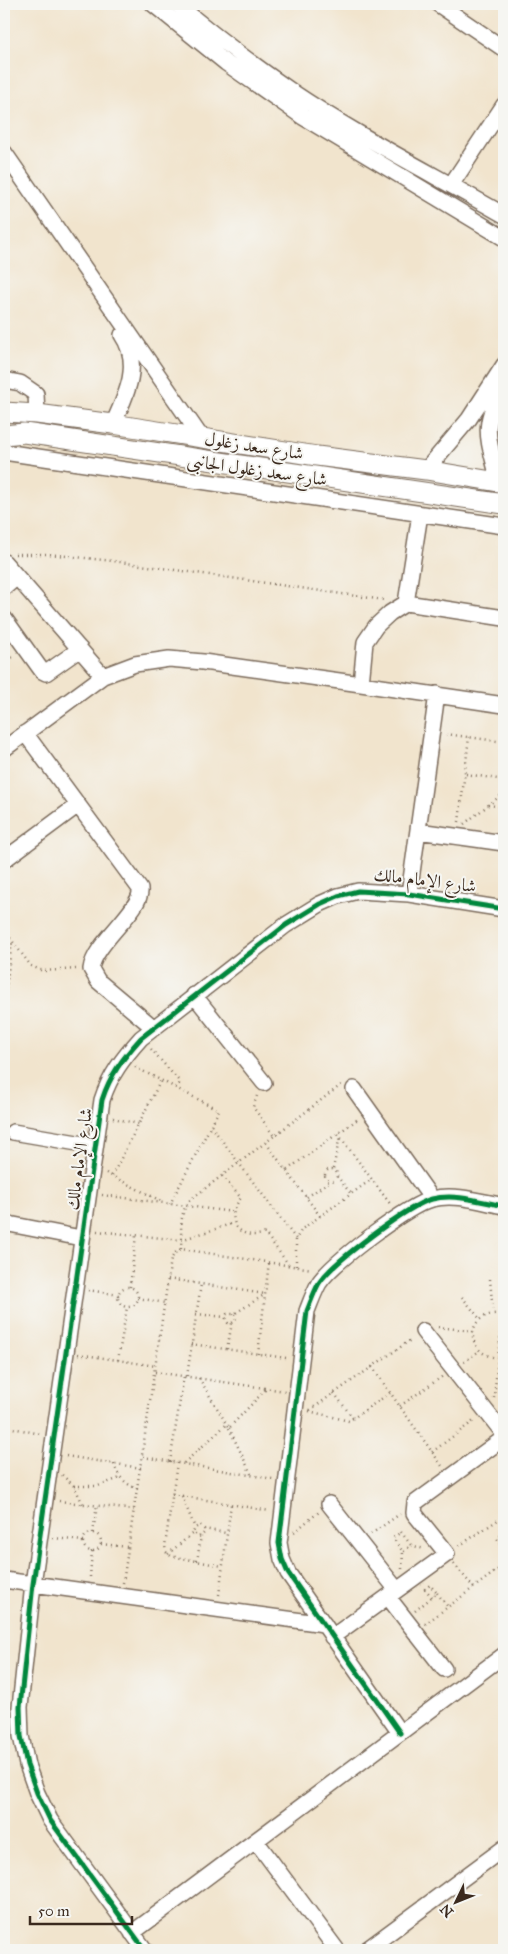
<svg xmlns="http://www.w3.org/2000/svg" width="508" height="1954" viewBox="0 0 508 1954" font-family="'IM FELL Great Primer',Amiri,serif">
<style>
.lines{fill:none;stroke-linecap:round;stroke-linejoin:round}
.minor-casing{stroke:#7b6b5b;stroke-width:18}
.major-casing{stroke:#7b6b5b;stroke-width:21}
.path{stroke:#7b6b5b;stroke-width:2.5;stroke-dasharray:1 4;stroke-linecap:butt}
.minor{stroke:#fff;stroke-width:15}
.major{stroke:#fff;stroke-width:19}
.cycleway-casing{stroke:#f6f6f2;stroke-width:8}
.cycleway{stroke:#00873e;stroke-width:5}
.labels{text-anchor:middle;stroke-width:4;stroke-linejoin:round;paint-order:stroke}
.street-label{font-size:18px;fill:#3b2a1e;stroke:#f6f6f2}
</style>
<rect width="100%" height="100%" fill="#f6f6f2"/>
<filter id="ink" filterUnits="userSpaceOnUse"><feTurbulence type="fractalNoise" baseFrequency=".02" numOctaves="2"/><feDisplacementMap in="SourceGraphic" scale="10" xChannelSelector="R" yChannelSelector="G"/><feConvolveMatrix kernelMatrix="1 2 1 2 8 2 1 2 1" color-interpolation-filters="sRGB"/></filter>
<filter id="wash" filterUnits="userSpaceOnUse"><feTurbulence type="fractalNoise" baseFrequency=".0096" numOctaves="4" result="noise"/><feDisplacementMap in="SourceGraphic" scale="20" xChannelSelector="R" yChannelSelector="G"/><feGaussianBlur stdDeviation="1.12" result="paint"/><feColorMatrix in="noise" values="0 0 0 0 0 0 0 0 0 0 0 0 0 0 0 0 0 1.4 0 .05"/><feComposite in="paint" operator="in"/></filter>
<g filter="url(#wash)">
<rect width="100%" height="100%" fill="#f1e4cd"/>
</g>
<g filter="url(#ink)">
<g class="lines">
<g class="minor-casing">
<path id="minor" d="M153 4 226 63 303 117 504 238
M177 4C213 35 252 64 291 91 359 137 433 174 504 215
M438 4 504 49
M4 152 201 437
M451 185 504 105
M4 380 20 383 36 394 37 414
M113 424C126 396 142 364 122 335
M4 452 504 526
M426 470 469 419 504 365
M499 483C490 441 478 427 504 388
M4 562 103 676
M4 588 17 577
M406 603 420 514
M4 618 42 671 46 673 80 649
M361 684 365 642 376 626 390 613 406 603 504 618
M25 733 140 889C143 909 94 943 91 969L98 981 154 1028
M4 749 103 676 135 664 169 659 203 662 361 684 504 705
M418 831 504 843
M4 860 78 805
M409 894 437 694
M194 995 264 1083
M354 1089 432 1199
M13 1132 95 1146
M4 1223 81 1238
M423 1331 504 1434
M329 1504 397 1590
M4 1580 324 1624
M388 1597 444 1669
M332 1637 447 1554 414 1513 415 1503 504 1438
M400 1733 288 1573 282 1559 279 1543 307 1311C311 1301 314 1292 319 1283 333 1262 409 1205 432 1199 455 1193 482 1202 504 1206
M256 1841 337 1950
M132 1933 504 1655
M145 1950 50 1820 37 1793 27 1765 21 1736 20 1707 33 1584 102 1100C110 1075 123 1058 141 1038L286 925 320 904 338 896 358 891 409 894 504 909
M366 1950 504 1848"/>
</g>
<g class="major-casing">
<path id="major" d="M4 412 37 414 113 424 317 456 426 470 504 483
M4 435 24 433 45 436 504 504"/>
</g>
<path class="path" d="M15 554H48L113 561 384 600
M4 664 14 656
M446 734 504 742
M466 774 504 780
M488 805 504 807
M459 822 469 737
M464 824 504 793
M4 930 31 966 43 971 77 969
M4 1004 12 942
M151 1049 179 1081V1084L175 1087
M135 1067 219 1110 170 1204
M257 1096 253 1107 274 1136
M113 1118 139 1124
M211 1126 296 1239
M338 1134 391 1205
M266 1143 320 1216
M325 1175a6 6 0 1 1 12 0a6 6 0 1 1-12 0Z
M333 1169 340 1136
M287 1170 358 1119
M106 1173 161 1201
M112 1176 161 1080
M222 1176 241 1198C223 1220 240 1242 265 1233L289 1265
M337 1176 351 1194
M102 1195 233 1212
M307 1197 330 1181
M97 1231 181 1240 234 1223
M181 1249C182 1231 178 1214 190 1200L341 1085
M296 1266V1239L302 1229 372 1179
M168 1279 265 1294
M490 1279 493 1313
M130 1287 136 1235
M118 1297a10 10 0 1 1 20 0a10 10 0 1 1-20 0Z
M88 1290 119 1295
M462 1297 480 1319
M138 1298 165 1303
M196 1314 225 1317
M234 1314 236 1320 232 1323H228L225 1317 227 1314H234L264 1295
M438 1327 473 1331
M191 1344 286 1358
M227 1349 232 1323
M78 1354 156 1366
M258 1354 269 1262
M498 1358C462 1354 466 1310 502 1314
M118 1360 127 1307
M464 1362 479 1351
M372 1367 442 1466
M155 1372 285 1391
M187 1376 201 1284
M199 1378 229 1428 267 1388
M334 1393 353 1418
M494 1398 504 1300
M400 1406 443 1376
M310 1410 412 1339
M309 1411 349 1421 390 1393
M4 1426 40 1434
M229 1428 252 1476
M432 1452 475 1420
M66 1456 141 1468
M143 1457 273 1479
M170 1462 184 1376
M177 1463 165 1546 166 1552 171 1556 222 1566
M184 1463 227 1424
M114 1464C118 1477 125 1484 138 1489
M62 1475 74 1486 83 1504
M74 1486H98L120 1478
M172 1494 270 1511
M182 1496 195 1528
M59 1501 134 1510
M204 1529 205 1532 201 1536 198 1537 193 1533 195 1528 200 1525 204 1529 226 1533
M294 1532 319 1512
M401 1532 411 1545 403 1552 393 1538Z
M504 1532 497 1539 504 1547
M93 1533 97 1505
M83 1542a9 9 0 1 1 18 0a9 9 0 1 1-18 0Z
M371 1534 400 1514
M53 1538 84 1541
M101 1544 128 1547
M411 1545 424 1549
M459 1546 504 1516
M168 1554 193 1533
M197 1561 201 1536
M454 1564 474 1588
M402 1569 403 1552
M90 1577 92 1551
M123 1583 171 1259 175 1253 181 1249 312 1269
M437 1593 448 1607
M219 1595 231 1504
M415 1611 437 1593 430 1585 425 1589 432 1597
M425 1624 504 1565"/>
<use href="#minor" class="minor"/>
<use href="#major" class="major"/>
<g class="cycleway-casing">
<path id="cycleway" d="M400 1733 288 1573 282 1559 279 1543 307 1311C311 1301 314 1292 319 1283 333 1262 409 1205 432 1199 455 1193 482 1202 504 1206
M145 1950 50 1820 37 1793 27 1765 21 1736 20 1707 33 1584 102 1100C110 1075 123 1058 141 1038L286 925 320 904 338 896 358 891 409 894 504 909"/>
</g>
<use href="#cycleway" class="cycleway"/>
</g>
</g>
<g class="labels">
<g class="street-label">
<text transform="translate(254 446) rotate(9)" y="6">شارع سعد زغلول</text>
<text transform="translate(257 470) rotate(8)" y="6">شارع سعد زغلول الجانبى</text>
<text transform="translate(425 880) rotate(7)" y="6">شارع الإمام مالك</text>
<text transform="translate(79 1159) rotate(-82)" y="6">شارع الإمام مالك</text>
</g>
</g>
<rect width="508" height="1954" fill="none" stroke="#f6f6f2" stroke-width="20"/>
<g transform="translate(456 1902) rotate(227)" stroke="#f6f6f2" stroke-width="4" paint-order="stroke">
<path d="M0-4L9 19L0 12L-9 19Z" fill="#3b2a1e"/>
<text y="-8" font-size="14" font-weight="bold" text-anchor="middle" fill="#3b2a1e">N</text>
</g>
<path d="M30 1916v8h102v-8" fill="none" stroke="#3b2a1e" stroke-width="2.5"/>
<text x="38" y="1916" font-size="15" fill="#3b2a1e" stroke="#f6f6f2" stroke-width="4" paint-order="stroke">50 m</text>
</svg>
